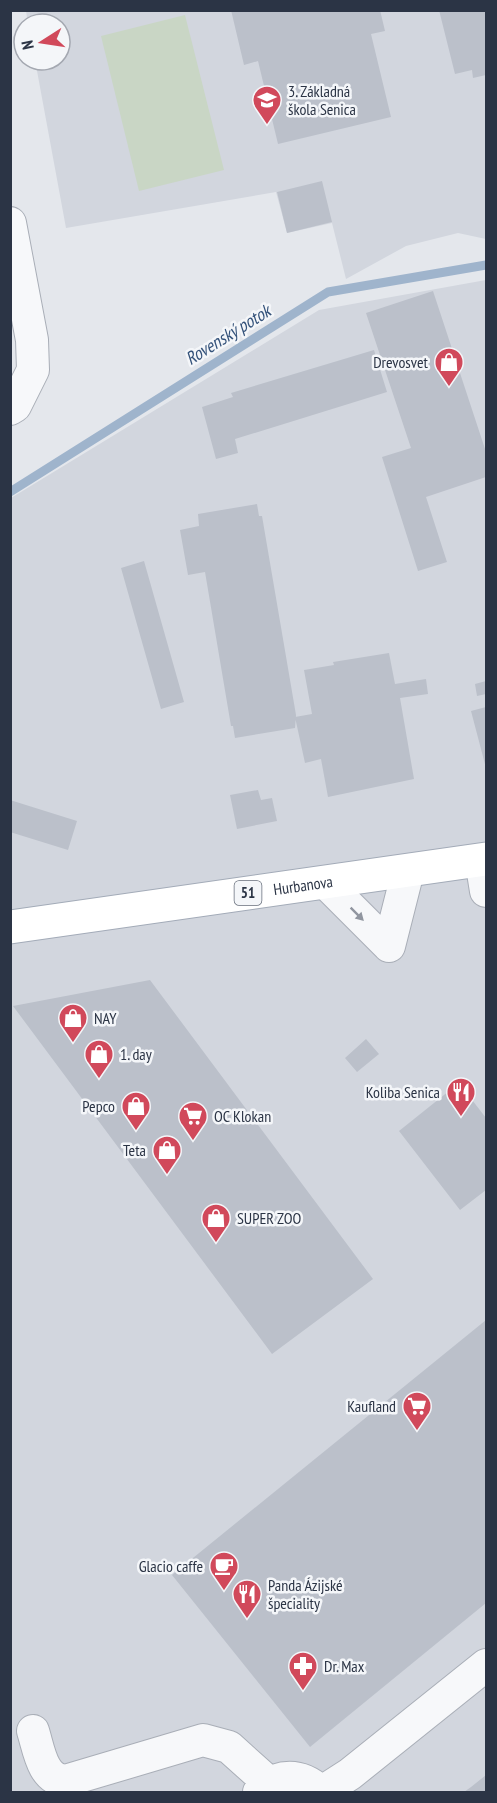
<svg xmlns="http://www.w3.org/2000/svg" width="497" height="1803" viewBox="0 0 497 1803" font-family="'PT Sans Narrow',sans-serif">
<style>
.built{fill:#d2d6de}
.green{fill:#c9d6c5}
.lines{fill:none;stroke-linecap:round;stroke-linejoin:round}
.stream{stroke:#9fb4cc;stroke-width:9}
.building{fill:#bbc0ca}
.minor-casing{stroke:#a9aeb7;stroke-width:34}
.major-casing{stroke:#a3abb8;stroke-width:35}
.minor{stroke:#f7f8fa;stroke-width:32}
.major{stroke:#fff;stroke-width:33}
.oneway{fill:#9196a0}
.labels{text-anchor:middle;stroke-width:5;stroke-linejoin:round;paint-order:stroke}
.shield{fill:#f4f6f9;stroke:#676e7b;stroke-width:1.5}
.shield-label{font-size:15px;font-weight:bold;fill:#2b3445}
.poi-label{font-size:16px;fill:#2b3445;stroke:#f4f6f9;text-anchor:start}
.street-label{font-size:16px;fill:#2b3445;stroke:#f4f6f9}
.water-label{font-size:18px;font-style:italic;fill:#34527a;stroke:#f4f6f9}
</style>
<rect width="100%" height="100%" fill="#e4e7ec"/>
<path class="built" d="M26 11H486V239L458 233 406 246 346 279 332 223 287 233 276 192 66 228 35 60H60V24H28Z
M486 280V1792H11V498L319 310Z"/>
<path class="green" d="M185 15 224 170 139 191 101 36Z"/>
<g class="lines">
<path class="stream" d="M10 492 328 292 486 265"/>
</g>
<path class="building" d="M231 10H380L385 31 371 34 391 117 278 144 258 61 244 65Z
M439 10H486V75L473 78 472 70 455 74Z
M322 181 332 222 287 233 277 192Z
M433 291 486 452V477L426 497 447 562 418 571 382 457 411 448 366 313Z
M374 350 387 392 235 439 238 453 216 459 202 407 233 397 231 393Z
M257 504 259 516H262L296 715 295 728 235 738 233 726H231L205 572 188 575 180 530 199 526 198 514Z
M144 561 184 702 161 709 121 568Z
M389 653 395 684 426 679 428 694 400 698 414 779 328 797 321 759 305 763 295 717 312 714 304 670 334 665 333 662Z
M486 681V694L477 696 475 684Z
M486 707V768L471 711Z
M258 790 261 800 272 798 277 821 237 829 230 795Z
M10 800 77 821 68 850 10 832Z
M150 980 373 1279 272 1354 13 1006Z
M366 1039 379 1054 357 1072 345 1058Z
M459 1083 486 1118V1190L460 1210 399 1131Z
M486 1320V1603L310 1747 172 1575Z
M486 1775V1792H464L471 1787Z"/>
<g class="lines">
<g class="minor-casing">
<path id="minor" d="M10 223 32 340 33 370 15 406 10 409
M481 860 486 891
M325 882 389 946
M389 946 408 871
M33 1731C39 1750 42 1779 65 1781L203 1740 229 1747 269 1783
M259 1792C278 1773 301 1773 321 1792
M322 1792 350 1774 486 1665"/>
</g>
<g class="major-casing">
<g id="major">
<path id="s1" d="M10 927 486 859"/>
</g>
</g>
<use href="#minor" class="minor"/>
<use href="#major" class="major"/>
</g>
<defs><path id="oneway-solid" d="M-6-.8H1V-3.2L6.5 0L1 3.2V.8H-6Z" transform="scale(1.5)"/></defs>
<use class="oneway" href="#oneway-solid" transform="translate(357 914) rotate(45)"/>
<defs>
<g id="school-pin" transform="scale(1.5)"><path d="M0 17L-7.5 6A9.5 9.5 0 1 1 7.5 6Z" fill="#d1495b" stroke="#f4f6f9"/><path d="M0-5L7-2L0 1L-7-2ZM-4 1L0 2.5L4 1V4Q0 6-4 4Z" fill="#fff"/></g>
<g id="shop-pin" transform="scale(1.5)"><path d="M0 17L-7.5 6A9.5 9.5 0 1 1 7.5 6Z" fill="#d1495b" stroke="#f4f6f9"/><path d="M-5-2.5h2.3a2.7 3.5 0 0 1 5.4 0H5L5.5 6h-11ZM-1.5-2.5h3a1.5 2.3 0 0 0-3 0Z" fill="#fff"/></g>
<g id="restaurant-pin" transform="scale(1.5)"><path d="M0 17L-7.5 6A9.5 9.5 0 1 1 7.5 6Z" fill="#d1495b" stroke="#f4f6f9"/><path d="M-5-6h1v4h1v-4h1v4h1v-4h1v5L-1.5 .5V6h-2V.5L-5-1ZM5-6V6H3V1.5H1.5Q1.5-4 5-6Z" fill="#fff"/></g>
<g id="supermarket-pin" transform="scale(1.5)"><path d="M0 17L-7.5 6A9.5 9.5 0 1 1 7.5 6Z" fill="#d1495b" stroke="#f4f6f9"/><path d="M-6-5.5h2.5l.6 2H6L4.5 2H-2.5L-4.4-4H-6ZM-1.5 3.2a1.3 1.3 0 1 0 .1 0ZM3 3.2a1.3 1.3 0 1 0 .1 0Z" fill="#fff"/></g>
<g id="cafe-pin" transform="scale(1.5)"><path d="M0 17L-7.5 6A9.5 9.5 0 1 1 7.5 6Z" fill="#d1495b" stroke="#f4f6f9"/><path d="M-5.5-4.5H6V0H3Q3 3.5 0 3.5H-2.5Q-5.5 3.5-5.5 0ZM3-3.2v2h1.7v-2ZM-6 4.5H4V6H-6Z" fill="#fff"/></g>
<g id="pharmacy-pin" transform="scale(1.5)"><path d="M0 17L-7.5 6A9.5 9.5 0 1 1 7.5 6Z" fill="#d1495b" stroke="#f4f6f9"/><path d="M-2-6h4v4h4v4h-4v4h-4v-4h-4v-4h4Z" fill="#fff"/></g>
</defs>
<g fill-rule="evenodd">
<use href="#school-pin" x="267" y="100"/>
<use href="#shop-pin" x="449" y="362"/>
<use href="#shop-pin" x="73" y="1018"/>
<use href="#shop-pin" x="99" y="1054"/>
<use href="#restaurant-pin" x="461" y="1092"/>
<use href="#shop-pin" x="136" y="1106"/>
<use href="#supermarket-pin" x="193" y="1116"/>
<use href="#shop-pin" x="167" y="1150"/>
<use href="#shop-pin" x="216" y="1218"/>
<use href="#supermarket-pin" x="417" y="1406"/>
<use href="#cafe-pin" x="224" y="1566"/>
<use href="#restaurant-pin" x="247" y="1594"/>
<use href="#pharmacy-pin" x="303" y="1666"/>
</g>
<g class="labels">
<rect class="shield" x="234.5" y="881" width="27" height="24" rx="4.5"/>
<g class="shield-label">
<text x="248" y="898">51</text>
</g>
<g class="poi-label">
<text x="288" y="97">3. Základná<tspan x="288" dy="18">škola Senica</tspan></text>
<text x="428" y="368" text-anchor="end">Drevosvet</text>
<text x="94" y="1024">NAY</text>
<text x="120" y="1060">1. day</text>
<text x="440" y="1098" text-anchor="end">Koliba Senica</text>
<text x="115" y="1112" text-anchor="end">Pepco</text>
<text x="214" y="1122">OC Klokan</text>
<text x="146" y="1156" text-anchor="end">Teta</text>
<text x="237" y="1224">SUPER ZOO</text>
<text x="396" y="1412" text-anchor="end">Kaufland</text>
<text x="203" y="1572" text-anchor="end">Glacio caffe</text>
<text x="268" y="1591">Panda Ázijské<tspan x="268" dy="18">špeciality</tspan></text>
<text x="324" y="1672">Dr. Max</text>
</g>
<g class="street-label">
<text dy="6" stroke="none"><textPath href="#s1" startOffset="296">Hurbanova</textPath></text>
</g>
<g class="water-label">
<text transform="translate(228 335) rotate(-32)" y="6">Rovenský potok</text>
</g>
</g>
<rect width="497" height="1803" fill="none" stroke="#2b3445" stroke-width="24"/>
<g transform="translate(42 42) rotate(258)"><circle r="28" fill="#f4f6f9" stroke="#a4a8b1" stroke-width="1.5"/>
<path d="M0-4.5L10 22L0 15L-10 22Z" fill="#d1495b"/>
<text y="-9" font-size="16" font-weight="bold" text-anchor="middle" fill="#2b3445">N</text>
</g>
</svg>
